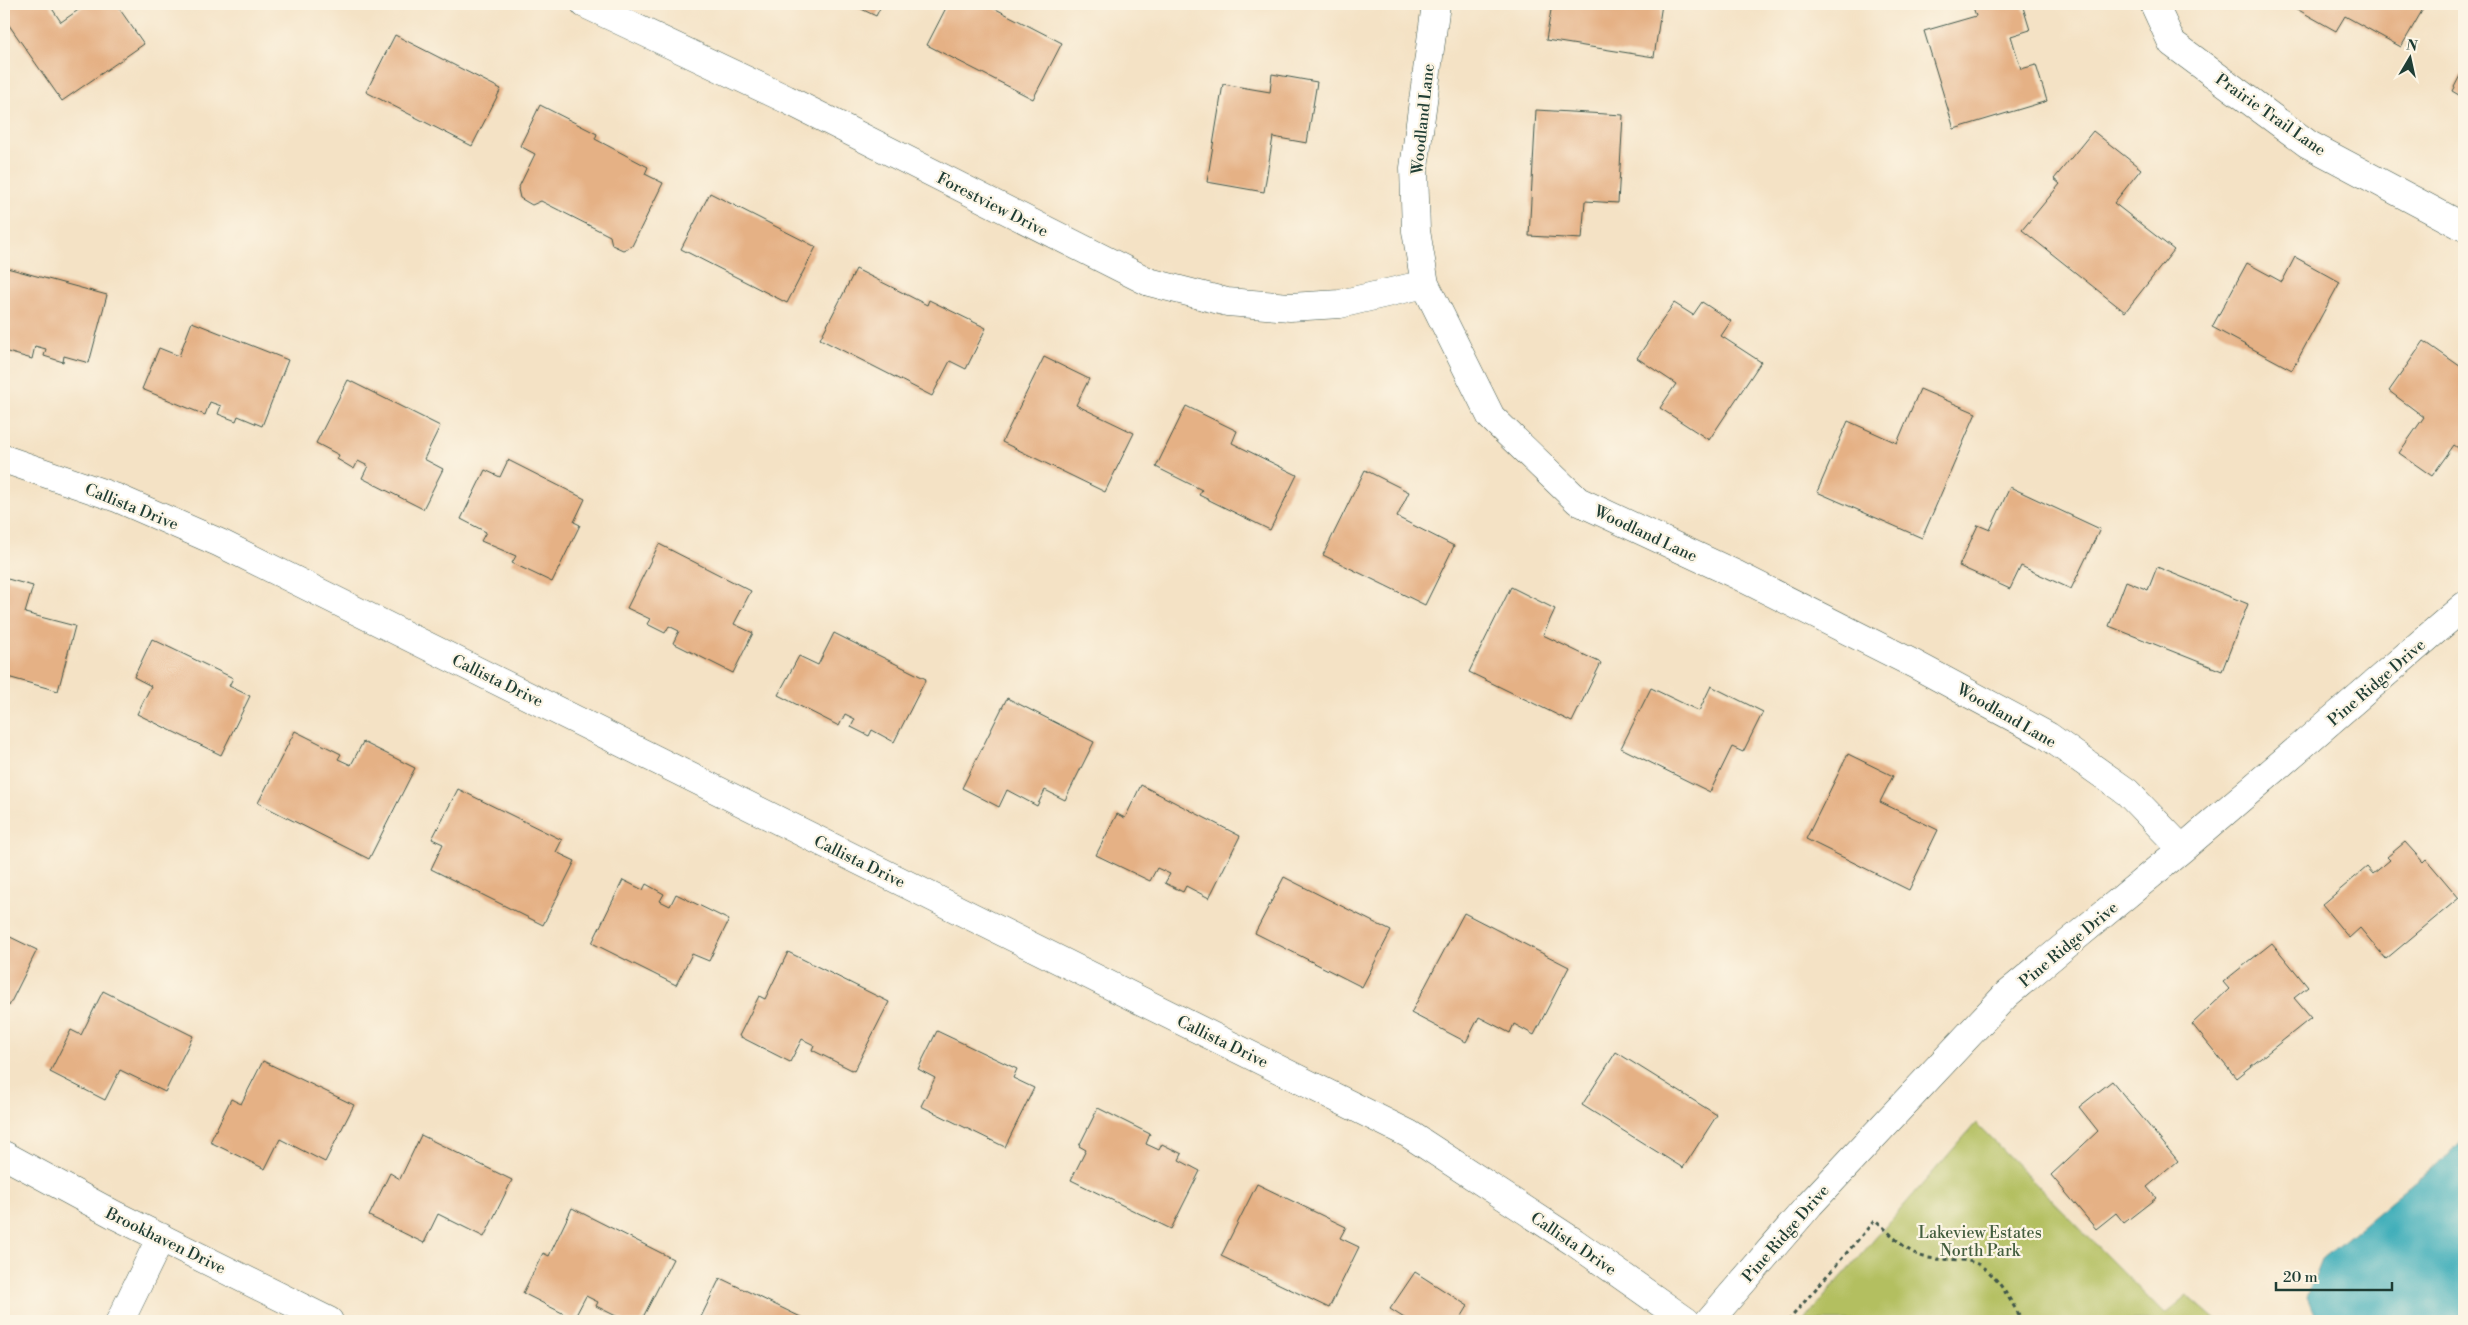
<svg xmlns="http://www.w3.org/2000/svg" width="2468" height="1325" viewBox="0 0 2468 1325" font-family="'Libre Bodoni',serif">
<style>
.green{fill:#b3bf61;stroke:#697e4a}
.water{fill:#3dadb9;stroke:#2e7576}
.building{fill:#e5b185}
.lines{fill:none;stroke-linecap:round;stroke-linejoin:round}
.minor-casing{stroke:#3f564a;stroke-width:29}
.path{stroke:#3f564a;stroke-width:3;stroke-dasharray:4 4;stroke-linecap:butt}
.minor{stroke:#fff;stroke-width:28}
.labels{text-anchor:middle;stroke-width:4.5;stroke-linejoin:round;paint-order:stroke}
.street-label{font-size:16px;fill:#1f3d34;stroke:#fcf5e5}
.park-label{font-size:16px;fill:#445e3f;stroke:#fcf5e5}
</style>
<rect width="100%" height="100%" fill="#fcf5e5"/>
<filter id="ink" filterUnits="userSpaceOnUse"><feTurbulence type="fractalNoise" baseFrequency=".02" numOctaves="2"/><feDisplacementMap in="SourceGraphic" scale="10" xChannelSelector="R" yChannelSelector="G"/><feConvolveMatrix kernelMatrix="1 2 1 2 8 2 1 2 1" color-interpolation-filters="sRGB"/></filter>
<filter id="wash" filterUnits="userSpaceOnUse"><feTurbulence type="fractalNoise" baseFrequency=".0096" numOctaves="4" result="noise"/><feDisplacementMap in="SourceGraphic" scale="20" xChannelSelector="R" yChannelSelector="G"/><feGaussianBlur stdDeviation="1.12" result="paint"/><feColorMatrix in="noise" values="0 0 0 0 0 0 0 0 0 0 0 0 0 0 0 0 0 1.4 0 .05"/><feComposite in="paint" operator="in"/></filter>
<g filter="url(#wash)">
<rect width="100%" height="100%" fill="#f4e2c5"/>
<path class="green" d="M1976 1123 2164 1314 2187 1295 2217 1321H1803Z"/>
<path class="water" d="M2464 1141V1321H2317L2307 1297 2322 1259Z"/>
<g id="blocks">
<path class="building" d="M6 4H49L61 22 87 4H116L144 44 62 101 4 18V6Z
M851 4H882L876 16Z
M948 4H986L1062 43 1033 99 927 45Z
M1552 4H1662L1654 57 1546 40Z
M1972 4H2022L2030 30 2011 36 2021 69 2036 65 2047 101 1954 129 1924 31 1976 16Z
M2298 4H2426L2401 47 2345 16 2336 31 2295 8Z
M395 35 501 89 472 146 366 92Z
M2464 68V98L2452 91Z
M1272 74 1317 82 1307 143 1273 137 1264 192 1207 182 1223 84 1270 92Z
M540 105 597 134 595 139 648 167 645 174 663 183 632 246 623 250 612 245 610 236 541 201 532 205 520 198 518 189 535 154 520 146Z
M1536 110 1623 115 1618 203 1585 201 1582 239 1529 236Z
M2093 131 2141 169 2114 203 2174 250 2125 312 2022 230 2060 184 2054 179Z
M710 193 816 247 787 303 681 249Z
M2295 257 2340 282 2292 370 2212 327 2247 263 2282 282Z
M7 268 107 295 89 363 64 356 63 362 44 356 46 349 35 346 32 359 4 351V283Z
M856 269 927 305 929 300 986 328 966 369 950 361 932 396 820 339Z
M1702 302 1731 321 1721 336 1761 362 1709 440 1660 408 1676 384 1637 358 1674 303 1693 315Z
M192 322 288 360 262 426 238 416 236 421 218 414 221 406 210 402 205 415 142 389 159 348 179 356Z
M2424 341 2464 369V452L2454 445 2432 476 2399 453 2424 417 2389 391Z
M1044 357 1089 379 1076 405 1134 433 1105 492 1002 442Z
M348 380 440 426 424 459 443 469 423 509 362 478 368 466 358 461 354 469 337 459 339 455 316 443Z
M1920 389 1976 413 1922 538 1817 492 1848 421 1897 443Z
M1186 406 1237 431 1232 443 1297 475 1270 530 1199 495 1202 490 1156 467Z
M508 460 585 499 574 522 580 525 552 582 512 563 516 556 481 541 486 532 461 519 485 470 500 477Z
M1365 470 1409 492 1397 517 1454 546 1425 605 1323 555Z
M2010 487 2100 529 2071 589 2021 566 2010 589 1959 566 1978 525 1990 530Z
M659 544 751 591 734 624 753 633 733 673 673 643 679 631 669 626 665 633 647 624 650 619 627 608Z
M2157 567 2248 604 2222 671 2109 626 2126 581 2148 590Z
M4 578 33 586 25 613 75 626 58 691 4 676Z
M1511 587 1555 609 1543 635 1601 663 1572 722 1469 672Z
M834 633 926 679 894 742 872 730 869 736 851 727 855 719 845 714 839 726 778 695 799 656 818 665Z
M152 639 233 678 229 686 250 696 221 755 137 714 151 686 134 677Z
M1711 686 1763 712 1743 752 1732 747 1710 792 1621 748 1651 688 1699 711Z
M1007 698 1094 742 1065 800 1045 790 1037 806 1007 790 999 807 962 788Z
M295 731 341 754 338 759 351 765 363 742 415 768 369 859 258 803Z
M1848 754 1893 776 1880 802 1938 830 1909 890 1806 839Z
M1141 785 1240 836 1209 898 1186 886 1183 892 1165 883 1170 874 1157 868 1150 881 1096 855 1117 814 1125 818Z
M458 789 562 840 556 852 575 861 543 925 431 869 443 844 432 839Z
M2405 842 2423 862 2426 859 2459 898 2386 959 2360 928 2349 938 2322 905 2367 867 2373 874 2390 860 2387 857Z
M1284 877 1391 931 1362 987 1255 933Z
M623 880 643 890 646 884 664 894 660 901 670 906 676 894 729 920 709 961 692 954 676 985 592 943Z
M1464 913 1569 967 1534 1035 1514 1024 1510 1033 1479 1017 1466 1042 1411 1013Z
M4 934 37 950 9 1006 4 1004Z
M2272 943 2308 987 2294 998 2311 1018 2236 1078 2192 1024 2229 989 2223 982Z
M788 952 889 1002 854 1071 812 1050 814 1045 802 1039 790 1062 739 1036 759 996 765 999Z
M103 991 193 1036 165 1092 120 1070 105 1100 50 1072 71 1030 81 1035Z
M937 1031 1017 1069 1013 1078 1034 1088 1005 1147 921 1106 935 1078 918 1069Z
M1616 1052 1717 1115 1683 1168 1582 1105Z
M263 1061 354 1105 325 1162 280 1139 265 1169 210 1142 231 1099 241 1104Z
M2112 1081 2178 1161 2147 1187 2156 1198 2124 1223 2116 1213 2096 1229 2051 1175 2098 1131 2079 1107Z
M1098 1108 1150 1134 1146 1144 1159 1150 1162 1144 1182 1154 1179 1160 1200 1171 1171 1229 1071 1180 1086 1150 1079 1146Z
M421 1135 512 1180 484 1237 438 1214 424 1243 369 1216 390 1173 400 1179Z
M1257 1184 1346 1227 1340 1238 1359 1247 1329 1308 1221 1256Z
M572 1208 673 1259 641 1321H626L596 1306 598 1302 586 1296 574 1319 523 1293 543 1253 549 1256Z
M1415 1272 1468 1306 1459 1321H1409L1390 1309Z
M720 1278 809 1321H699Z"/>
</g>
</g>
<g filter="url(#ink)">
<use href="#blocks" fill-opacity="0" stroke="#3f564a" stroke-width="1"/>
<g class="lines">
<g class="minor-casing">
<path id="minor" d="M585 4 786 99 1149 282 1227 302 1290 307 1340 304 1425 284
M1436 4 1414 168 1416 231 1425 284 1491 417 1578 501 1737 575 1914 664 2048 736 2127 792 2182 849
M2154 4 2172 43 2308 144 2464 227
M4 459 117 498 220 543 1409 1134 1574 1242 1686 1321
M4 1155 113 1214 329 1321
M120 1321 161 1237
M1709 1321 1810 1204 2007 994 2182 849 2464 606"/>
</g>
<path class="path" d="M1788 1321 1875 1220C1889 1231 1906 1253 1924 1257 1942 1262 1966 1256 1981 1266 2000 1278 2011 1303 2023 1321"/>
<use href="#minor" class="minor"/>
</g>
</g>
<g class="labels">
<g class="street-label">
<text transform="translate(2271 114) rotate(35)" y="6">Prairie Trail Lane</text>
<text transform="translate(1422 119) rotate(-84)" y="6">Woodland Lane</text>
<text transform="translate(993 204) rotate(27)" y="6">Forestview Drive</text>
<text transform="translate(132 506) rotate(22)" y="6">Callista Drive</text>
<text transform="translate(1646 533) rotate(25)" y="6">Woodland Lane</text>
<text transform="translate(498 680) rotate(26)" y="6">Callista Drive</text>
<text transform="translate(2376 682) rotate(-41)" y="6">Pine Ridge Drive</text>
<text transform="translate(2007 715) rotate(30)" y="6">Woodland Lane</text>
<text transform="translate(860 861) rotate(26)" y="6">Callista Drive</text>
<text transform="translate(2068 944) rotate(-40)" y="6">Pine Ridge Drive</text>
<text transform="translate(1223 1041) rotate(26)" y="6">Callista Drive</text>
<text transform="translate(1785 1233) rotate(-49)" y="6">Pine Ridge Drive</text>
<text transform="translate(166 1240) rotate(26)" y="6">Brookhaven Drive</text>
<text transform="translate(1574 1243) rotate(34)" y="6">Callista Drive</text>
</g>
<g class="park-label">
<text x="1980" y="1238">Lakeview Estates<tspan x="1980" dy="18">North Park</tspan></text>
</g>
</g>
<rect width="2468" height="1325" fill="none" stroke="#fcf5e5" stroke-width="20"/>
<g transform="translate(2410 58) rotate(9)" stroke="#fcf5e5" stroke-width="4" paint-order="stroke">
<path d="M0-4L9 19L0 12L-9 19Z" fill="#1f3d34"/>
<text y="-8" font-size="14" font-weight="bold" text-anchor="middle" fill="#1f3d34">N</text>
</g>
<path d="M2276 1282v8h116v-8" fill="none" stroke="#1f3d34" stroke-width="2.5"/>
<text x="2283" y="1282" font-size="15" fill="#1f3d34" stroke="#fcf5e5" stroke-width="4" paint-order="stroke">20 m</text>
</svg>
